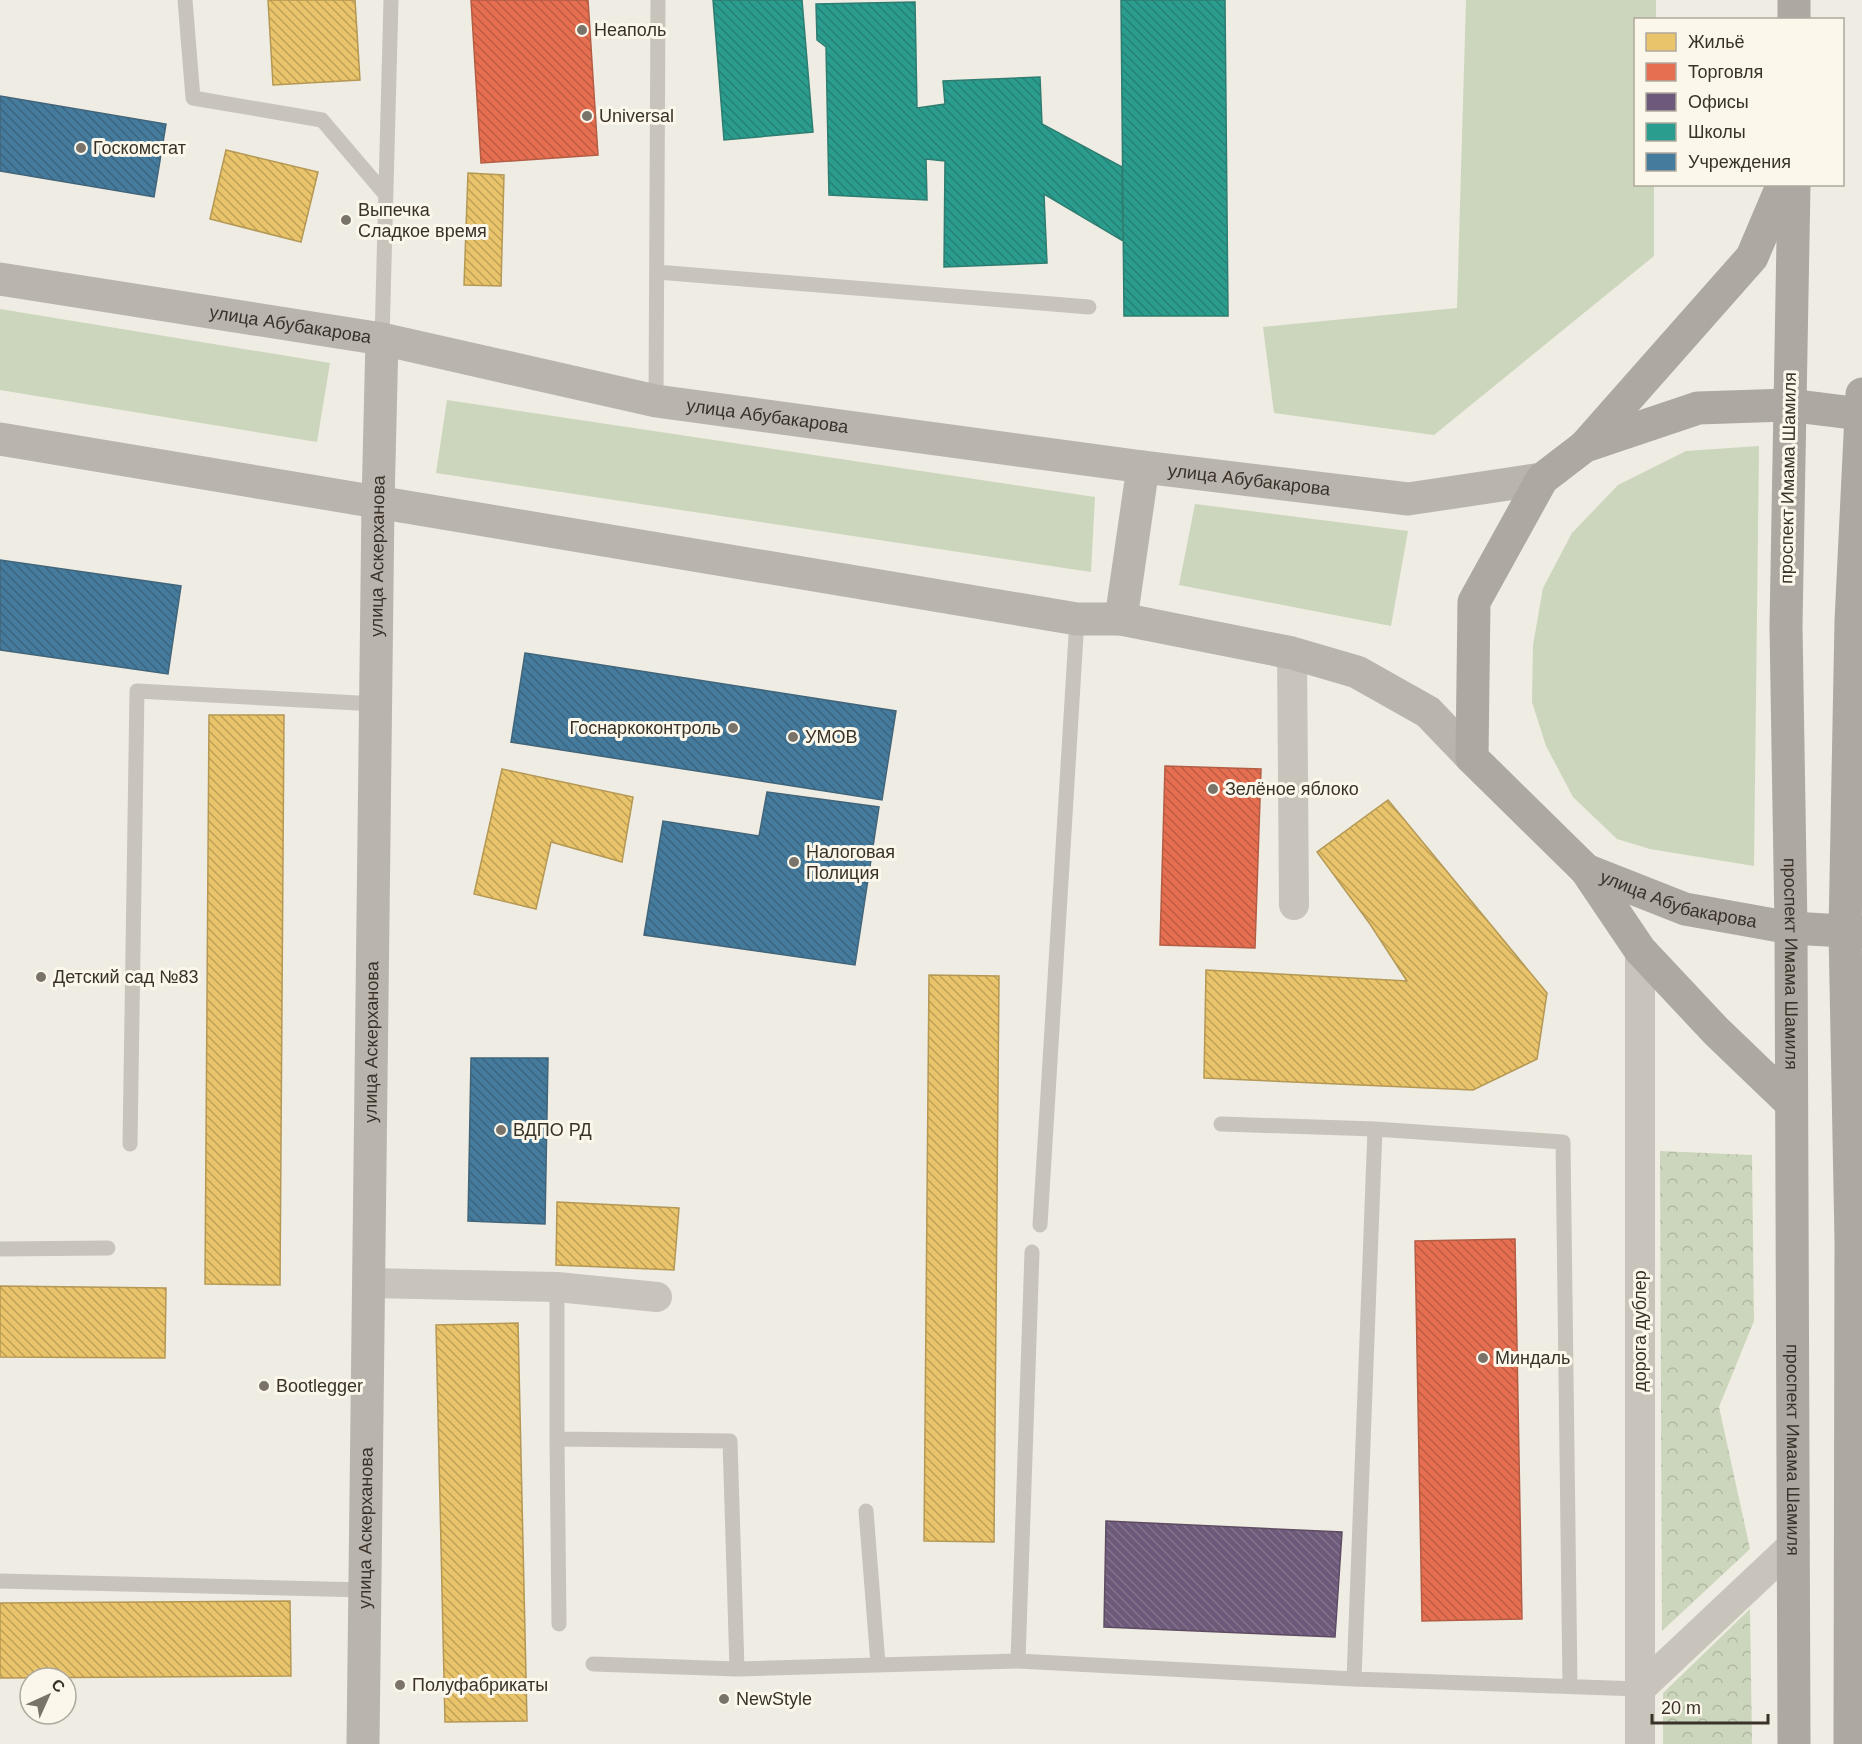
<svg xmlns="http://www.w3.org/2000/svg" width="1862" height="1744" viewBox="0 0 1862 1744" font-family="Helvetica,sans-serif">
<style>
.grass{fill:#ccd6bc}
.forest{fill:url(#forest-crowns)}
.homes{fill:url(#homes-back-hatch);stroke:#b49856;stroke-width:1.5}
.shops{fill:url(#shops-back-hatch);stroke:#b35d45;stroke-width:1.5}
.offices{fill:url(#offices-back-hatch);stroke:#5e4d62;stroke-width:1.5}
.schools{fill:url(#schools-back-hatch);stroke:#2f7d70;stroke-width:1.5}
.public{fill:url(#public-back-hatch);stroke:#42657a;stroke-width:1.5}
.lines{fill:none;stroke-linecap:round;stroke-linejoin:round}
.service{stroke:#c8c4bc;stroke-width:15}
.minor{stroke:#c8c4bc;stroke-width:30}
.secondary{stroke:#b9b4ad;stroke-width:33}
.primary{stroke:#ada8a1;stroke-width:33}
.poi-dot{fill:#79736a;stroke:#fbf7eb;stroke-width:2}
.labels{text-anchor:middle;stroke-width:6;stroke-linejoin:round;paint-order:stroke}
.poi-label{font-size:18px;fill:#3a3229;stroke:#fbf7eb;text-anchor:start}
.street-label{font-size:18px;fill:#3a3229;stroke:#fbf7eb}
</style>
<defs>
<pattern id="forest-crowns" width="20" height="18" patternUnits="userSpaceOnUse" patternTransform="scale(1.5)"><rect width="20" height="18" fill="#ccd6bc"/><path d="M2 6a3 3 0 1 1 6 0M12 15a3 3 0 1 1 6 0" fill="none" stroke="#b0b8a2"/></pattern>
<pattern id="homes-back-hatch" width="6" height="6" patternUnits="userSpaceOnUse" patternTransform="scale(1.5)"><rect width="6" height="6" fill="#e9c46a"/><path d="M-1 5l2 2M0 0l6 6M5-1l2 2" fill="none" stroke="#bea057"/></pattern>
<pattern id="shops-back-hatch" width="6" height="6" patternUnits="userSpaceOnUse" patternTransform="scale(1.5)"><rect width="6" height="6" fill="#e76f51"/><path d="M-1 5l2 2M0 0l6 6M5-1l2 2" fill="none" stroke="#bc5c43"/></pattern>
<pattern id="offices-back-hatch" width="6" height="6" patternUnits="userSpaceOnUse" patternTransform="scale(1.5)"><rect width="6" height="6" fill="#6d597a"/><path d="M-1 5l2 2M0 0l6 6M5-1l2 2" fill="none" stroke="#83738b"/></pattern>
<pattern id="schools-back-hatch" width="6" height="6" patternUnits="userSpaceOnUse" patternTransform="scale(1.5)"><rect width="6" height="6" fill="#2a9d8f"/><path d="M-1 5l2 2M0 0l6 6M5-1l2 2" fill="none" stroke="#258175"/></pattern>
<pattern id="public-back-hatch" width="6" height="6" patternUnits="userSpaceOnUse" patternTransform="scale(1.5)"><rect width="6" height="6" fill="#457b9d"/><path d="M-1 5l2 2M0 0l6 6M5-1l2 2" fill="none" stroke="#3b6580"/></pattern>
</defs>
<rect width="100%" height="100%" fill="#efece3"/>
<path class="grass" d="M1466 0H1656V19L1636 20V184L1654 185V256L1434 435 1274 413 1263 327 1457 308Z
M0 309 330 363 317 442 0 390Z
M447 400 1095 497 1091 572 436 473Z
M1759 446 1754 866 1650 849 1617 839 1573 797 1546 746 1532 702 1533 645 1543 588 1572 533 1618 485 1686 451Z
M1195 504 1408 531 1391 626 1179 585Z"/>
<path class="forest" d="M1660 1151 1752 1155 1754 1321 1719 1407 1750 1549 1662 1631Z
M1750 1609 1752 1744H1663V1693Z"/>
<path class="homes" d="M268 0H355L360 80 273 85Z
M226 150 318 172 301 242 210 219Z
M468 173 504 175 501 286 464 285Z
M209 715H284L280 1285 205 1284Z
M502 769 633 797 622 862 551 842 536 909 474 894Z
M1388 800 1547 993 1537 1059 1473 1090 1204 1078 1206 970 1407 981 1370 924 1317 852Z
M929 975 999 976 994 1542 924 1541Z
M557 1202 679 1208 674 1270 556 1265Z
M0 1286 166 1288 165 1358 0 1357Z
M518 1323 527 1721 445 1722 436 1325Z
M290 1601 291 1676 0 1678V1603Z"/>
<path class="shops" d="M471 0H588L598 155 481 163Z
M1165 766 1261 769 1255 948 1160 945Z
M1515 1239 1522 1619 1422 1621 1415 1241Z"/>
<path class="offices" d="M1106 1521 1342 1532 1335 1637 1104 1627Z"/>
<path class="schools" d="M713 0H802L813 132 724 140Z
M1121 0H1225L1228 316H1124Z
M915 2 917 108 945 104 943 81 1040 77 1042 124 1122 167 1123 241 1044 194 1047 263 944 267 945 161 926 159 927 200 829 195 826 47 817 40 816 4Z"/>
<path class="public" d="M0 96 166 124 154 197 0 171Z
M0 560 181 586 168 674 0 650Z
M525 653 896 711 882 800 511 742Z
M767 792 879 807 855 965 644 935 663 821 759 836Z
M471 1058H548L545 1224 468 1221Z"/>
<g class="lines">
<path class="service" d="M185 0 193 98 322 120 385 194
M657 272 1089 307
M382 339 391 0
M656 401 658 0
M1221 1124 1375 1129 1354 1679
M1375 1129 1563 1142 1570 1686
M130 1144 137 691 376 704
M1040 1225 1077 619
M0 1249 108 1248
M557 1287V1439L730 1441 737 1669 1018 1661 1354 1679 1640 1689
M557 1439 559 1624
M866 1511 878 1664
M0 1581 365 1590
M1018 1661 1032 1252
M593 1664 737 1669"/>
<path class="minor" d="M1292 653 1294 905
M1640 950V1744
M369 1283 557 1287 657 1297
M1640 1689 1795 1543"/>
<g class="secondary">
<path id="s1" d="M0 279 382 339 656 401 1143 467 1408 499 1542 479"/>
<path d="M0 439 1077 619H1121L1292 653 1357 672 1428 712 1472 758"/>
<path d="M1121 619 1143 467"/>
<path id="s2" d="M363 1744 378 504 382 339"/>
</g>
<g class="primary">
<path d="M1794 20V0"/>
<path id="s3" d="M1794 184 1786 626 1791 928 1794 1744"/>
<path id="s4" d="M1862 414 1788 405 1698 408 1585 446 1542 479 1474 602 1472 758 1586 870 1685 909 1791 928 1862 932"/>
<path d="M1585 446 1752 257 1783 184"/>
<path d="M1586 870 1640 950 1716 1031 1790 1102"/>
<path d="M1850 1744 1851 1240 1845 931 1851 621 1862 394"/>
</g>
</g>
<g class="poi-dot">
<circle cx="582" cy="30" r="6"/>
<circle cx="587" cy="116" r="6"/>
<circle cx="81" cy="148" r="6"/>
<circle cx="346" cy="220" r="6"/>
<circle cx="733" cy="728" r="6"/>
<circle cx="793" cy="737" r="6"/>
<circle cx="1213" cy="789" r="6"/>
<circle cx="794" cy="862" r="6"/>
<circle cx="41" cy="977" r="6"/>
<circle cx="501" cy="1130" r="6"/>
<circle cx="1483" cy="1358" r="6"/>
<circle cx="264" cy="1386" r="6"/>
<circle cx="400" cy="1685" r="6"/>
<circle cx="724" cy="1699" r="6"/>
</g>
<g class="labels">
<g class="poi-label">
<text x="594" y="36">Неаполь</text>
<text x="599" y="122">Universal</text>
<text x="93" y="154">Госкомстат</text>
<text x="358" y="216">Выпечка<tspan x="358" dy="21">Сладкое время</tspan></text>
<text x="721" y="734" text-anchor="end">Госнаркоконтроль</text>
<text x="805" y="743">УМОВ</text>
<text x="1225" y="795">Зелёное яблоко</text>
<text x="806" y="858">Налоговая<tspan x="806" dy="21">Полиция</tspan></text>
<text x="53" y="983">Детский сад №83</text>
<text x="513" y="1136">ВДПО РД</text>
<text x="1495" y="1364">Миндаль</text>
<text x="276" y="1392">Bootlegger</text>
<text x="412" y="1691">Полуфабрикаты</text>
<text x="736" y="1705">NewStyle</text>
</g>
<g class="street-label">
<text dy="6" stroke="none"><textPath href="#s1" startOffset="294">улица Абубакарова</textPath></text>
<text dy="6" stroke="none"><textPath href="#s1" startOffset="780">улица Абубакарова</textPath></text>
<text transform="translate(1788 478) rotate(-89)" y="6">проспект Имама Шамиля</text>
<text dy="6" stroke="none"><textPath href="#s1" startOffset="1266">улица Абубакарова</textPath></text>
<text dy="6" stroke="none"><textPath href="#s2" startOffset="1188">улица Аскерханова</textPath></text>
<text dy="6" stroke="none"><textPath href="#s4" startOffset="892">улица Абубакарова</textPath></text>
<text dy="6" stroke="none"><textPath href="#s3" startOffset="780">проспект Имама Шамиля</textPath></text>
<text dy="6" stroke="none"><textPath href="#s2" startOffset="702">улица Аскерханова</textPath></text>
<text transform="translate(1640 1331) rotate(-90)" y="6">дорога дублер</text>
<text dy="6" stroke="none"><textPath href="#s3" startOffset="1266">проспект Имама Шамиля</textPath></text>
<text dy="6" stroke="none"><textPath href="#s2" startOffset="216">улица Аскерханова</textPath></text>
</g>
</g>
<rect x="1634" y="18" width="210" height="168" fill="#fbf7eb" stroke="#aea89d" stroke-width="1.5"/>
<rect x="1646" y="33" width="30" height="18" fill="#e9c46a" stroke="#aea89d" stroke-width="1.5"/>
<text x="1688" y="48" font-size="18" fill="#3a3229">Жильё</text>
<rect x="1646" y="63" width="30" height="18" fill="#e76f51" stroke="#aea89d" stroke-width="1.5"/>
<text x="1688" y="78" font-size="18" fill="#3a3229">Торговля</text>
<rect x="1646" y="93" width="30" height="18" fill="#6d597a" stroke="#aea89d" stroke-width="1.5"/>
<text x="1688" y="108" font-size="18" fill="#3a3229">Офисы</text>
<rect x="1646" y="123" width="30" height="18" fill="#2a9d8f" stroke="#aea89d" stroke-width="1.5"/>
<text x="1688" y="138" font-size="18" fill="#3a3229">Школы</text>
<rect x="1646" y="153" width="30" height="18" fill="#457b9d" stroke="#aea89d" stroke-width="1.5"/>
<text x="1688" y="168" font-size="18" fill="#3a3229">Учреждения</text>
<g transform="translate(48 1696) rotate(45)"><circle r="28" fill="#fbf7eb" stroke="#aea89d" stroke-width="1.5"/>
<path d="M0-4.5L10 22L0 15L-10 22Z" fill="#79736a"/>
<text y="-9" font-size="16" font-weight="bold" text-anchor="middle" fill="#3a3229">С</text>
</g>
<path d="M1652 1714v9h116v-9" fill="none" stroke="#3a3229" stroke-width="3"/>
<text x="1661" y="1714" font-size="18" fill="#3a3229" stroke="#fbf7eb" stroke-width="4.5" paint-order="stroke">20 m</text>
</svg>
